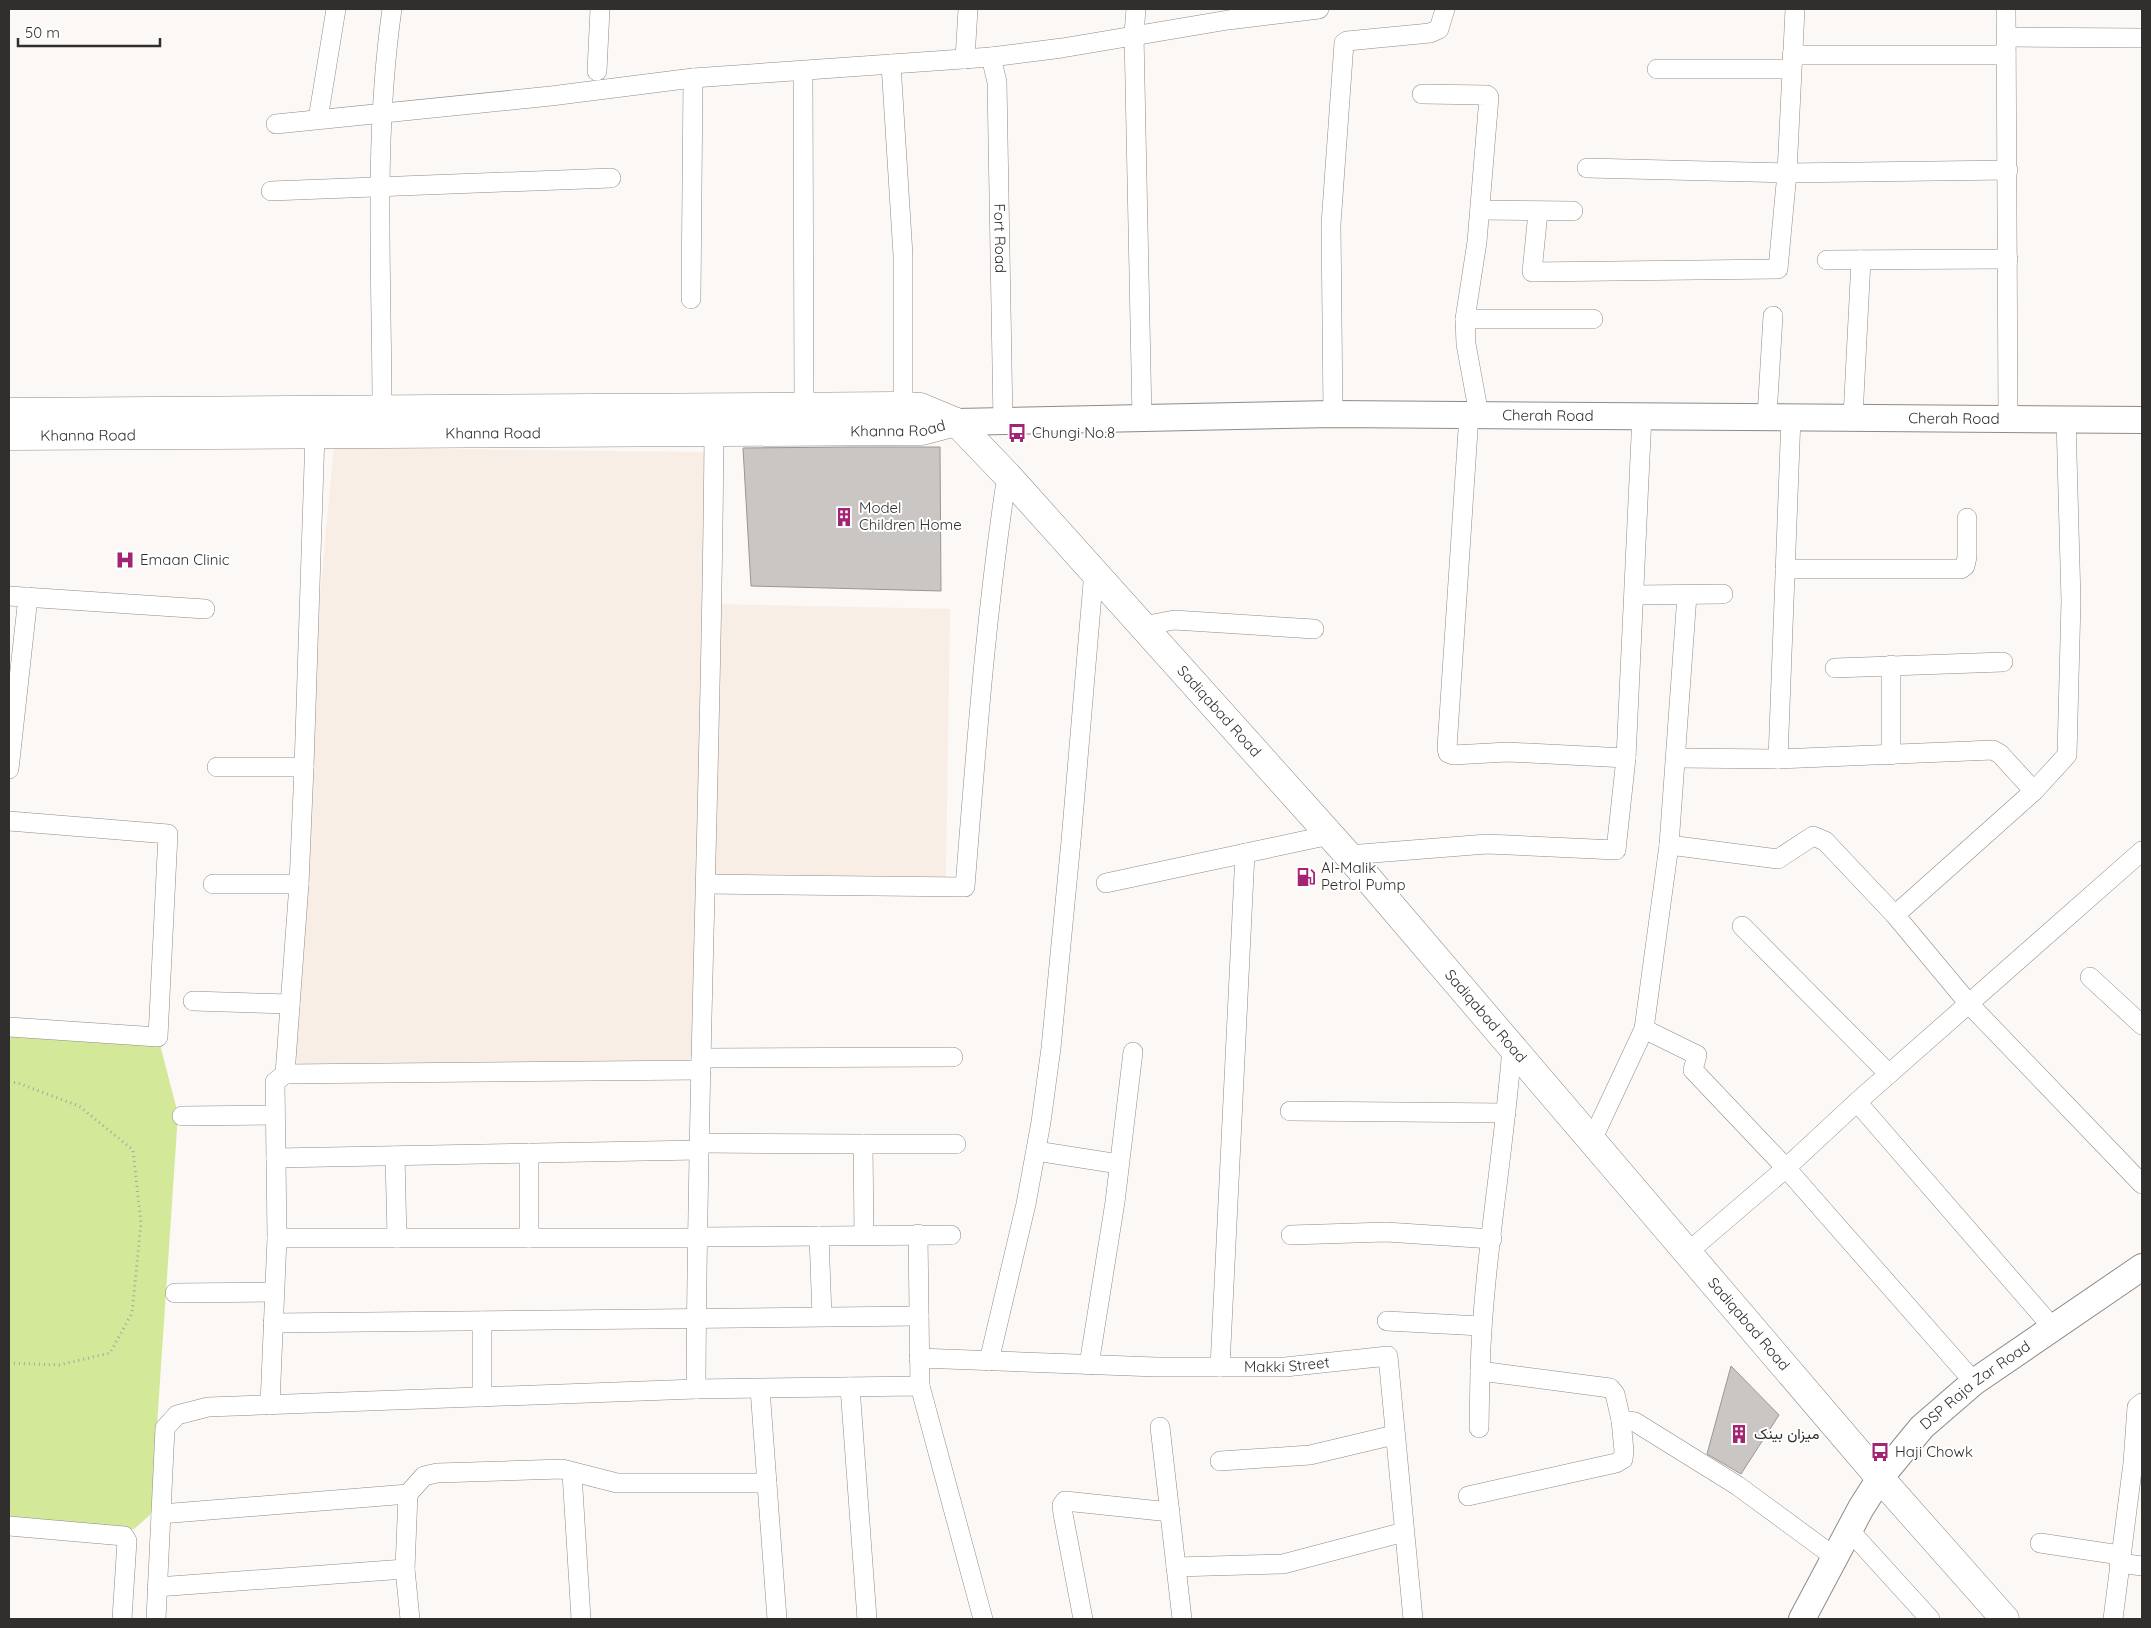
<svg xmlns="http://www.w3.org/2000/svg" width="2151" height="1628" viewBox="0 0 2151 1628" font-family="Quicksand,Vazirmatn,sans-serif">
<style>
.built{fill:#f8eee5}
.green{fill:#d4e89a}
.building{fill:#cac6c3;stroke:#999693}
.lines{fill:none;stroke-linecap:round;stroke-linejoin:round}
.street-casing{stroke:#8e8b88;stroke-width:20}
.secondary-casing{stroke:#8e8b88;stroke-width:28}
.primary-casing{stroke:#8e8b88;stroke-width:29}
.path{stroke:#a6a4a2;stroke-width:3;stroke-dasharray:1 4;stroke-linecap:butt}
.street{stroke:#fff;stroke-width:19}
.secondary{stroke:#fff;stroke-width:26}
.primary{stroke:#fff;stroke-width:28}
.labels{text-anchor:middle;stroke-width:4;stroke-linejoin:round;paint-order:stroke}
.street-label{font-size:15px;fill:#302f2e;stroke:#fff}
.poi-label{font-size:15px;fill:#302f2e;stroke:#fff;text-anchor:start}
</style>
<rect width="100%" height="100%" fill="#fbf8f5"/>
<path class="built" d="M334 445 436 449 709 452 713 604 950 609 946 877 706 881 701 1070 285 1074 304 767Z"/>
<path class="green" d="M9 1027 158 1037 178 1114 151 1514 134 1529 9 1525Z"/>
<path class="building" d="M849 447H940L941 591 751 586 743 448Z
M1731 1366 1779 1415 1741 1474 1707 1454Z"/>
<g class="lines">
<g class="street-casing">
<g id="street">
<path d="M1136 9 1134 34 1142 418"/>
<path d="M2006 9 2008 418"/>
<path d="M2007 37 2142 38"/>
<path d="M1792 55H2006"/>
<path id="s1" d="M991 57 997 82 1003 421"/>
<path d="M965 59 968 9"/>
<path d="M891 64 903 255V406"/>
<path d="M1657 69H1791"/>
<path d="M597 71 600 9"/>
<path d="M803 71 804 406"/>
<path d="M1422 94 1487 95 1489 97 1477 242 1465 319 1466 344 1479 415"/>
<path d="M318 119 336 9"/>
<path d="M276 124 551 96 693 78 991 57 1062 48 1228 20 1319 9"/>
<path d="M1587 168 1787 173 2008 170"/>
<path d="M271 191 611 178"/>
<path d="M1480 210 1573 211"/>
<path d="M1538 212 1532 272 1778 269 1787 173 1795 9"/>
<path d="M1827 260 2008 259"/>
<path d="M691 299 693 78"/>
<path d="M1465 319H1593"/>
<path d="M382 410C382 276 373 141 392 9"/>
<path d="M1333 414 1331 224 1344 43 1347 41 1430 33 1439 29 1445 9"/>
<path d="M1469 415 1447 748 1448 753 1453 755 1508 752 1626 758"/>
<path d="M1767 416 1773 316"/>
<path d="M1853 417 1861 260"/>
<path d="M714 432C712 751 697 1070 696 1389L920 1386 983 1619"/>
<path d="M1785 569H1961L1965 566 1967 557V518"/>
<path d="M1635 595 1723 594"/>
<path d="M9 596 205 609"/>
<path d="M1143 626 1174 620 1314 629"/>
<path d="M1835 668 2003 662"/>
<path d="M1891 755V665"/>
<path d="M1677 758 1778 759 1993 750 2000 754 2034 791"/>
<path d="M1778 759 1791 417"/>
<path d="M217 767H304"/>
<path d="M9 769 28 597"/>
<path d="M9 821 168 834 158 1037 9 1027"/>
<path d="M1669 845 1778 859 1813 836 1825 841 1895 915 2034 791 2067 755 2071 601 2066 419"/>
<path d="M1348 855 1487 844 1616 850 1626 758 1642 415"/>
<path d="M1106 883 1330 835"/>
<path d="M213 884H299"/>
<path d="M706 884 965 887C976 749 986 611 1007 475"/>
<path d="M1895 915 1970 1005 2142 1184"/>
<path d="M1742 926 1889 1074"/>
<path d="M2090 977 2142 1025"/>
<path d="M193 1001 290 1004"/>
<path d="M1644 1029 1697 1055 1693 1070 1786 1168 1974 1382"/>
<path d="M1512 1047C1504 1155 1483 1263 1480 1371L1610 1388 1615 1394 1621 1420 1635 1422 1738 1486 1836 1558"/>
<path d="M701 1058 953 1057"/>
<path d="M285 1074 701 1070"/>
<path d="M1857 1102 2053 1328"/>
<path d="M1290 1111 1506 1113"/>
<path d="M182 1116 275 1115"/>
<path d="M1592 1140 1644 1029 1669 845 1687 595"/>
<path d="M699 1143 863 1144 864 1234"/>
<path d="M863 1144H956"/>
<path d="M1036 1151 1119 1164"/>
<path d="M529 1153V1238"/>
<path d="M395 1156 397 1238"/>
<path d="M276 1158 699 1150"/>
<path d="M918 1234 920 1386"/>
<path d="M1291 1235 1386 1232 1492 1239"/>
<path d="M819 1236 822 1316"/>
<path d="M697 1237 951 1235"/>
<path d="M277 1238H697"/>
<path d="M1688 1252 1786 1168 1857 1102 2142 851"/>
<path d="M175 1293 274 1292"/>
<path d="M1387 1321 1481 1326"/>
<path d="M273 1323 919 1316"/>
<path id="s2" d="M919 1358 1156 1367H1285L1388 1356 1413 1619"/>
<path d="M989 1361 1026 1204 1041 1122 1051 1048 1071 841 1094 571"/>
<path d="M1089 1365 1115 1202 1133 1052"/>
<path d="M1220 1367 1245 853"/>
<path d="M850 1387 867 1619"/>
<path d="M760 1389 777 1619"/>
<path d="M482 1397V1321"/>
<path d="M270 1405 277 1238 275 1082 285 1074 299 884 304 767 315 434"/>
<path d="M1160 1427 1182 1619"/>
<path d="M1479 1428 1480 1371"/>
<path d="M1220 1461 1310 1455 1394 1435"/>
<path d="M572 1473 581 1619"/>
<path d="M408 1494 405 1569 410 1619"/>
<path d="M1468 1496 1616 1463 1623 1459 1624 1451 1621 1420"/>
<path d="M161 1514 408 1494 424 1476 437 1473 562 1469 617 1483H767"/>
<path d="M9 1526 124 1536 127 1541 122 1619"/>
<path d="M1850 1531 1930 1619"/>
<path d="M2040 1543 2120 1555"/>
<path d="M2119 1563 2142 1566"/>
<path d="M1176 1567 1283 1564 1404 1532"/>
<path d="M157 1587 405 1569"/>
<path d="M156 1619 165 1428 177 1415 208 1407 696 1389"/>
<path d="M1083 1619 1063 1514 1062 1505 1065 1501 1170 1512"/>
<path d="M2113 1619 2133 1463 2137 1407 2142 1403"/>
</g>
</g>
<g class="secondary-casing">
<g id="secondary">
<path id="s3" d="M956 422 1333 414 2142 420"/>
<path id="s4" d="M1802 1619 1861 1508 1880 1478 1922 1427 1974 1382 2142 1267"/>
</g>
</g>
<g class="primary-casing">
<g id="primary">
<path id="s5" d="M9 412 895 406 920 407 956 422 1007 475 1348 855 1880 1478 2005 1619"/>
<path id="s6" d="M9 436 922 431 956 422"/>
</g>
</g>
<path class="path" d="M9 1082 18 1083 79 1106 133 1150 141 1223 132 1313 110 1353 59 1365 9 1363"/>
<use href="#street" class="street"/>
<use href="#secondary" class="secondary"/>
<use href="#primary" class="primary"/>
</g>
<defs>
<g id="bus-bare" transform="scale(1.5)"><path d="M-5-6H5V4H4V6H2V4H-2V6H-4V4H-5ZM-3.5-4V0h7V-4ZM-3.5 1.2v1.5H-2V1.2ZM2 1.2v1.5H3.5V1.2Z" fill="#a42474" stroke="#fff" stroke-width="2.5" paint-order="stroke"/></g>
<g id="building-bare" transform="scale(1.5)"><path d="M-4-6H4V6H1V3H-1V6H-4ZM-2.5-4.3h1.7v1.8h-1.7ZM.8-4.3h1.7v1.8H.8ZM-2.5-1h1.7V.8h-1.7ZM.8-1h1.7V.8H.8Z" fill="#a42474" stroke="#fff" stroke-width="2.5" paint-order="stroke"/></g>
<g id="hospital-bare" transform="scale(1.5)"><path d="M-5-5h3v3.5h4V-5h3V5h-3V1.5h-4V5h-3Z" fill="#a42474" stroke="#fff" stroke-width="2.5" paint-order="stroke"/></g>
<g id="fuel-bare" transform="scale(1.5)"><path d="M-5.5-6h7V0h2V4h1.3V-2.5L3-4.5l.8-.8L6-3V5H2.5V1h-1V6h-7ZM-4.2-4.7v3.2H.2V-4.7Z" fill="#a42474" stroke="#fff" stroke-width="2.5" paint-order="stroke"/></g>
</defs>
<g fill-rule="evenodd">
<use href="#bus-bare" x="1017" y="433"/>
<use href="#building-bare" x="844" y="517"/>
<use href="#hospital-bare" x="125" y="560"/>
<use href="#fuel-bare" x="1306" y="877"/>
<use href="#building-bare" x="1739" y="1434"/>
<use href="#bus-bare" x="1880" y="1452"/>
</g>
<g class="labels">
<g class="street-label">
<text dy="5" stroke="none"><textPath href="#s1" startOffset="182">Fort Road</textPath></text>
<text dy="5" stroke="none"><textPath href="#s3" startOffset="592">Cherah Road</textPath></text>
<text dy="5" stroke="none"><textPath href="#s3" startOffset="998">Cherah Road</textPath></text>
<text dy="5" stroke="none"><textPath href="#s6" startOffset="889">Khanna Road</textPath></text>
<text dy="5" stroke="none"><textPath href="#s6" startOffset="484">Khanna Road</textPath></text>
<text dy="5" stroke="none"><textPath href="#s6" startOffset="79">Khanna Road</textPath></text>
<text dy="5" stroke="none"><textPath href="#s5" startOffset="1341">Sadiqabad Road</textPath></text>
<text dy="5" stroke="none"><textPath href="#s5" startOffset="1746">Sadiqabad Road</textPath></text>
<text dy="5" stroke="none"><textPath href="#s5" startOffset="2151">Sadiqabad Road</textPath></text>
<text dy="5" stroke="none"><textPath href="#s2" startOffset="368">Makki Street</textPath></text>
<text dy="5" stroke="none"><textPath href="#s4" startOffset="295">DSP Raja Zar Road</textPath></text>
</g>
<g class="poi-label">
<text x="1032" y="438">Chungi No.8</text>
<text x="859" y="513">Model<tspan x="859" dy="17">Children Home</tspan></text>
<text x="140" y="565">Emaan Clinic</text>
<text x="1321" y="873">Al-Malik<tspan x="1321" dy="17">Petrol Pump</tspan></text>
<text x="1754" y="1439">میزان بینک</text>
<text x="1895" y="1457">Haji Chowk</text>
</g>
</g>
<rect width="2151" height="1628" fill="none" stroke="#302f2e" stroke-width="20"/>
<path d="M18 38v8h142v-8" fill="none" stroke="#302f2e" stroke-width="2.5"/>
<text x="25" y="38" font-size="15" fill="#302f2e" stroke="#ffffff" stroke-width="4" paint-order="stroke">50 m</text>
</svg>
